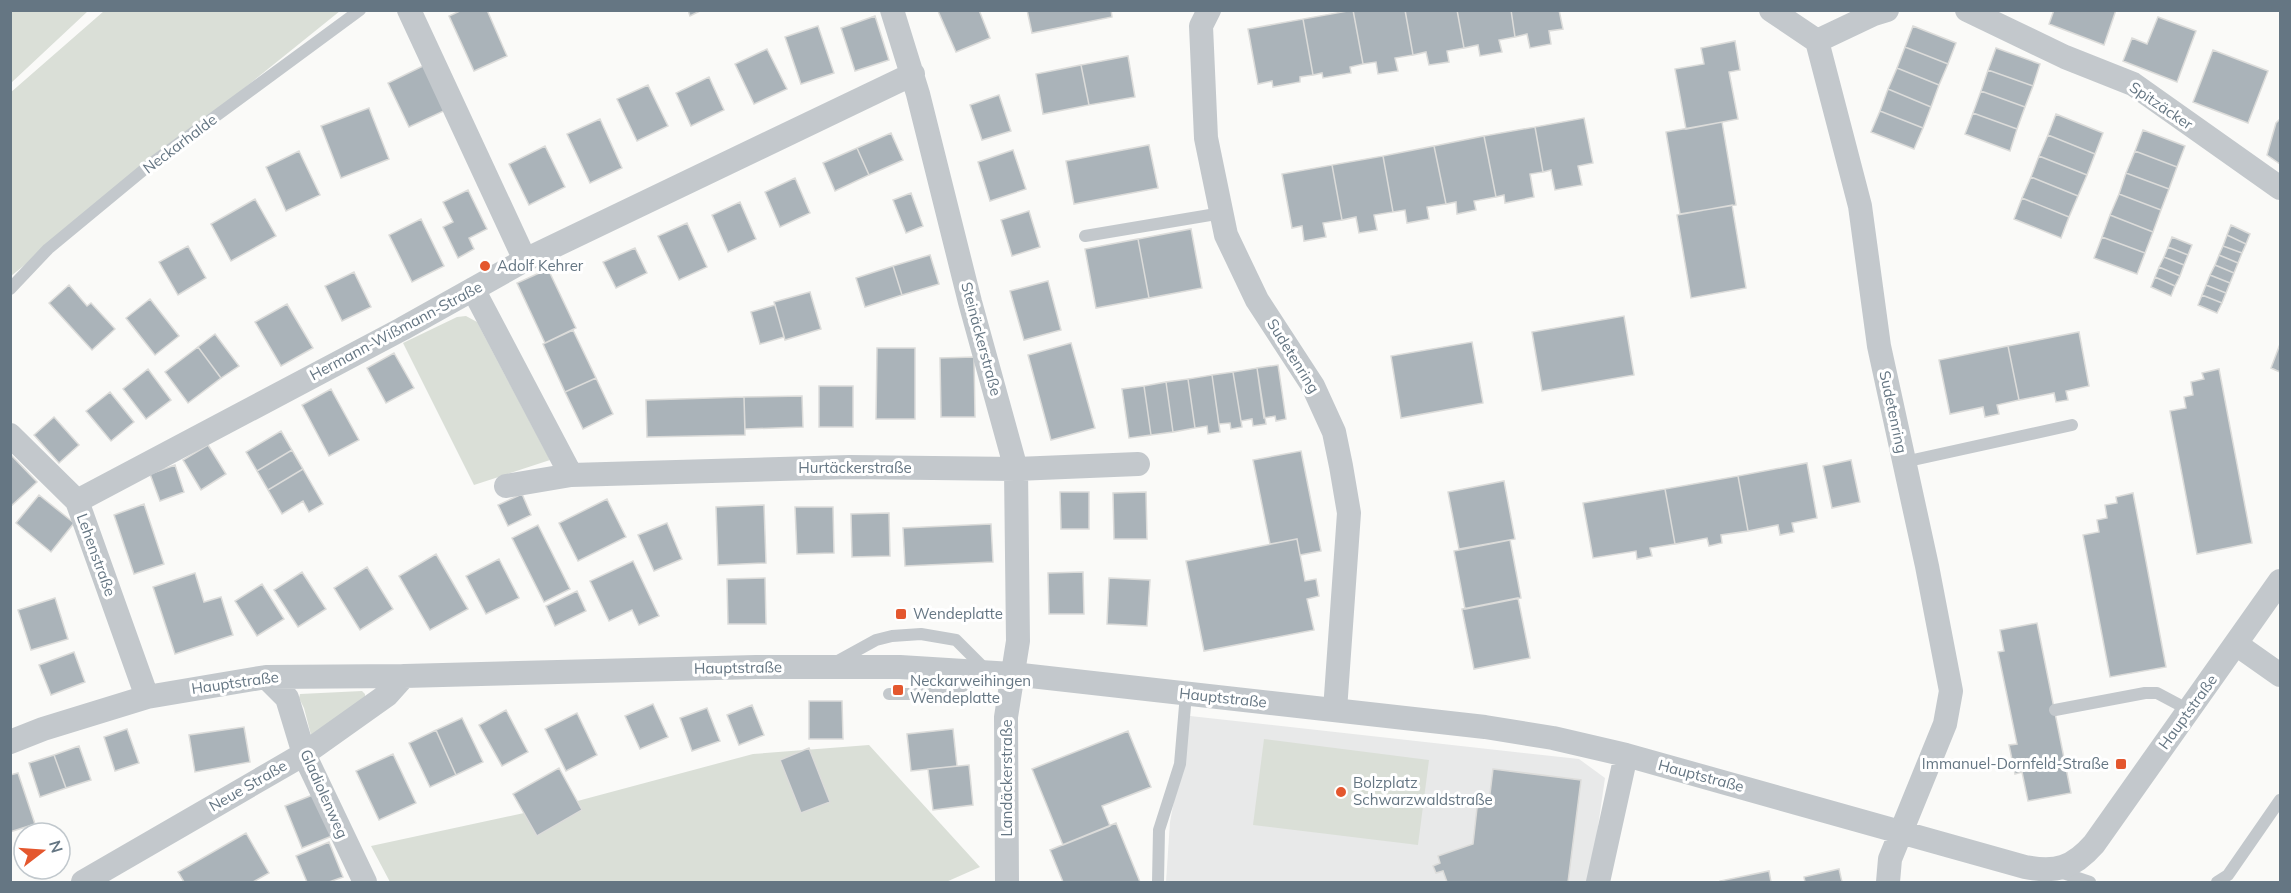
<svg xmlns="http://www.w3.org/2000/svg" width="2291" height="893" viewBox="0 0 2291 893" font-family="Mulish,sans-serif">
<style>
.built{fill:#e8e9e9}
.green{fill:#dadfd7}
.building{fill:#aab3b9;stroke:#dcdcda;stroke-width:1.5}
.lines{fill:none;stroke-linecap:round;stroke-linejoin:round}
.lane{stroke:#c3c8cc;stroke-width:12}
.street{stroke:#c3c8cc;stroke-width:24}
.poi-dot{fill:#e4572e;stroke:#fff;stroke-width:2}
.labels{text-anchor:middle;stroke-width:6;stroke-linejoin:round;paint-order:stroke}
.street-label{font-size:15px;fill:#657683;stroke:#fff}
.poi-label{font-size:15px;fill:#657683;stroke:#fff;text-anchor:start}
</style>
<rect width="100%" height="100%" fill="#fafaf8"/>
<path class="built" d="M1190 716 1579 759 1605 778 1590 882H1166L1170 822Z"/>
<path class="green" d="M11 10H88V11L11 83Z
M104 11H340L11 276 10 93Z
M466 316 477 322 550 460 474 485 403 343 457 317Z
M362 691 365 694V699L311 735 304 708 299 698 300 694Z
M1264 739 1429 760 1418 845 1253 825Z
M869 745 980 867 946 882H390L371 846 570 803 753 754Z"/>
<path class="building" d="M462 10H487L507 56 474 71 449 16Z
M688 10H702L690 16Z
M979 10 990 38 956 52 938 11Z
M1027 10H1111L1112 17 1032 33Z
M1353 10H1405L1413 55 1395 58 1398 71 1378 74 1376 62 1363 64Z
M1353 10 1363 64 1350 67 1351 73 1323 78 1322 73 1313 75 1303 19Z
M1405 10H1457L1464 48 1447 51 1449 62 1429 65 1426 52 1413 55Z
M1457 10H1511L1515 37 1499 40 1502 52 1480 56 1478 45 1464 48Z
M1511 10H1559L1563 29 1549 31 1551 44 1530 48 1527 34 1515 37Z
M2054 10H2116L2104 45 2049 24Z
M875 16 889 60 855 71 841 28Z
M2158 17 2196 31 2177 82 2123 61 2132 38 2147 44Z
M1303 19 1313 75 1300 77V82L1273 87 1272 81 1258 84 1248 29Z
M818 26 834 73 801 84 785 37Z
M1913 26 1956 43 1948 64 1905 47Z
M1735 41 1740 70 1729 72 1738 119 1686 129 1675 69 1704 64 1701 48Z
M1905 47 1948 64 1939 85 1897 68Z
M1996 48 2040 64 2033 86 1988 70Z
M767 49 787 89 754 104 735 64Z
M2213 50 2268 71 2248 123 2193 102Z
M1128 56 1135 97 1089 105 1081 65Z
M427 64 448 109 409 127 388 83Z
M1081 65 1089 105 1043 114 1036 74Z
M1897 68 1939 85 1931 107 1888 89Z
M1988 70 2033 86 2025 107 1981 91Z
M709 77 724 110 691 126 676 93Z
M648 85 668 126 637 141 617 99Z
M1888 89 1931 107 1923 128 1880 111Z
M1981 91 2025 107 2017 129 1973 113Z
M999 95 1011 131 982 140 970 105Z
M369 108 389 159 341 178 321 126Z
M1880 111 1923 128 1914 149 1871 132Z
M1973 113 2017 129 2010 151 1965 134Z
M2056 114 2103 133 2095 154 2048 135Z
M1584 118 1593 163 1578 166 1582 185 1555 190 1551 170 1543 172 1535 127Z
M600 119 622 168 590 183 567 134Z
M2280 119V164L2267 155 2276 123Z
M1722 122 1736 205 1680 214 1666 132Z
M1535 127 1543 172 1530 174 1534 197 1505 203 1504 195 1496 197 1484 136Z
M2143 130 2185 146 2177 167 2135 151Z
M891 133 903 160 869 175 857 148Z
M2048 135 2095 154 2087 175 2039 156Z
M1484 136 1496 197 1474 201 1476 210 1457 214 1456 202 1446 204 1434 146Z
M1149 145 1158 188 1074 204 1066 161Z
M545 146 565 187 529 205 509 164Z
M1434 146 1446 204 1427 207 1429 219 1407 223 1405 210 1393 212 1383 156Z
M857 148 869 175 835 191 823 163Z
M1013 150 1026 189 990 201 978 162Z
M299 151 320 195 286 211 266 167Z
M2135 151 2177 167 2169 189 2126 173Z
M1383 156 1393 212 1374 215 1377 230 1359 233 1356 217 1342 220 1332 165Z
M2039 156 2087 175 2078 196 2031 177Z
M1332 165 1342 220 1323 223 1326 237 1304 241 1302 226 1292 228 1282 174Z
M2126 173 2169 189 2161 210 2119 194Z
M2031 177 2078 196 2069 217 2022 198Z
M795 178 810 213 780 227 765 192Z
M468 190 487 229 469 238 474 249 458 258 443 227 453 222 443 202Z
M911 193 923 226 906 233 893 200Z
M2119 194 2161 210 2153 232 2110 215Z
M2022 198 2069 217 2061 238 2014 219Z
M255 199 276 236 231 261 211 224Z
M740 202 756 239 728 252 712 215Z
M1732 205 1746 288 1691 298 1677 215Z
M1029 211 1040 247 1012 256 1001 220Z
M2110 215 2153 232 2145 253 2102 237Z
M421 219 444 266 412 282 389 235Z
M687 223 707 267 679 280 658 236Z
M2231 225 2250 234 2246 244 2227 235Z
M1191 229 1202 288 1149 298 1138 239Z
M2227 235 2246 244 2242 253 2223 246Z
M2102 237 2145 253 2137 274 2094 258Z
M2172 237 2192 245 2188 255 2168 247Z
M1138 239 1149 298 1096 308 1085 249Z
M188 246 206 278 178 295 159 262Z
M2223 246 2242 253 2238 263 2219 255Z
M2168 247 2188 255 2184 265 2164 257Z
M635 248 647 273 616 288 603 262Z
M930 255 939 284 902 295 893 266Z
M2219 255 2238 263 2234 273 2215 265Z
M2164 257 2184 265 2180 276 2159 267Z
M2215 265 2234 273 2230 283 2210 275Z
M893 266 902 295 865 307 856 278Z
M2159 267 2180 276 2175 286 2155 277Z
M548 269 576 328 545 343 517 283Z
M354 272 371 307 342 321 325 286Z
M2210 275 2230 283 2226 293 2206 285Z
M2155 277 2175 286 2171 296 2151 287Z
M1048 281 1061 330 1024 340 1010 291Z
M69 285 87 306 91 303 115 329 92 350 49 303Z
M2206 285 2226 293 2222 303 2202 295Z
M810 292 821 329 785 340 774 302Z
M2202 295 2222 303 2217 313 2198 305Z
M150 299 179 336 155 355 126 318Z
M287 304 313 348 281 366 255 322Z
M775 305 784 337 760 344 751 312Z
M1624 316 1634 375 1542 391 1532 332Z
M573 330 596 378 565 392 543 344Z
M2079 332 2089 386 2066 391 2068 400 2056 402 2054 393 2019 400 2008 346Z
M215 334 239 366 221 378 198 347Z
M1472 342 1483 403 1401 418 1391 356Z
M1071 343 1095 428 1051 440 1028 355Z
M2280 344V372L2271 368Z
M2008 346 2019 400 1997 405 1999 414 1985 417 1983 407 1950 414 1939 360Z
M198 347 221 378 188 403 165 372Z
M877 348H915V419H876Z
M394 353 414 388 386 403 367 368Z
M974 357 975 417H941L940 358Z
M1278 365 1286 419 1276 421 1275 416 1264 418 1257 368Z
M1257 368 1266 424 1253 426 1252 419 1241 421 1233 372Z
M148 369 171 400 146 419 123 389Z
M2219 369 2252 543 2197 554 2170 411 2186 408 2184 397 2193 395 2191 382 2204 379 2202 373Z
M1233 372 1242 427 1231 429 1230 423 1219 424 1212 375Z
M1212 375 1220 432 1208 434 1207 426 1195 428 1188 379Z
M596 378 613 414 583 429 565 392Z
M1188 379 1195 428 1173 432 1166 382Z
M1166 382 1173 432 1151 435 1144 386Z
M819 386H853V427H819Z
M1144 386 1151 435 1129 438 1122 389Z
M331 389 359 440 329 456 302 405Z
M110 392 134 422 111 441 86 411Z
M802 396 803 427 745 429 744 397Z
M744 397 745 435 647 437 646 400Z
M54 417 79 445 59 463 34 435Z
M281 431 292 450 257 471 246 452Z
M208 445 226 474 201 490 183 460Z
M292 450 303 469 268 490 257 471Z
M1301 451 1321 551 1300 555 1297 539 1270 544 1253 460Z
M10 454 37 482 10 507Z
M1851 460 1860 502 1832 508 1823 466Z
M1807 463 1817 518 1792 523 1794 532 1780 535 1778 525 1748 531 1738 476Z
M175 465 184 492 160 501 150 474Z
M303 469 323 504 309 512 303 501 282 514 268 490Z
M1738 476 1748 531 1721 535 1722 543 1709 546 1707 538 1675 544 1665 489Z
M1504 481 1515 539 1459 549 1448 492Z
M1665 489 1675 544 1650 548 1652 556 1637 559 1636 551 1593 558 1583 503Z
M1060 492H1089V529H1061Z
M1146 492 1147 539H1114L1113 493Z
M2133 493 2166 667 2110 677 2083 535 2099 532 2097 520 2107 518 2105 505 2117 503 2116 497Z
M522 494 531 515 508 526 498 505Z
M39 495 74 523 51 552 16 523Z
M607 499 626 537 578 561 559 523Z
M144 504 164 564 134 574 114 515Z
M764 505 766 563 718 565 716 507Z
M795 507H833L834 553 797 554Z
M889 513 890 556 852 557 851 514Z
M667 523 682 559 654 571 638 535Z
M991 524 993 562 905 566 903 528Z
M538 525 570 589 544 602 512 538Z
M1297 539 1305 581 1316 579 1319 596 1307 599 1314 630 1204 651 1186 561Z
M1510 540 1521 598 1465 609 1454 551Z
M436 554 468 609 430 630 399 576Z
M499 559 519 598 486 614 466 576Z
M633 561 659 616 639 625 632 610 609 621 590 581Z
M367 567 393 609 360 630 334 588Z
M302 572 326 609 298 627 274 590Z
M1083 572 1084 614H1049L1048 573Z
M195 573 204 602 221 597 233 635 175 654 153 587Z
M765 578 766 624H728L727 579Z
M1109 578 1150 580 1147 626 1107 624Z
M262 584 284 619 257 636 235 601Z
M577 591 586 611 555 626 546 606Z
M55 598 68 639 31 650 18 610Z
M1518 598 1530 658 1474 669 1462 609Z
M2037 623 2071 793 2028 801 2022 772 2015 774 2009 745 2017 744 1998 652 2004 651 2000 630Z
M74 652 85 682 51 695 39 665Z
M809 701H842L843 739H809Z
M653 704 668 737 640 749 625 716Z
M752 705 764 735 739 745 727 715Z
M707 708 720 741 692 751 680 718Z
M506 710 528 752 502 766 479 725Z
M577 713 597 755 566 771 545 729Z
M462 718 483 762 456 775 436 730Z
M244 727 250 762 195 772 189 735Z
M127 729 139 763 115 771 104 737Z
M953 729 957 766 911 771 907 734Z
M436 730 456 775 430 787 409 743Z
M1128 731 1151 787 1102 806 1110 826 1063 845 1032 769Z
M79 746 91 780 66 788 54 755Z
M809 748 830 802 801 813 780 760Z
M393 754 416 803 379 820 356 771Z
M54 755 66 788 40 797 29 763Z
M969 765 973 805 933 810 928 769Z
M559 768 582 810 537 836 513 794Z
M1493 769 1581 780 1568 882H1447L1443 871 1436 873 1433 866 1440 863 1438 856 1473 844 1477 808 1489 802Z
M18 773 35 824 10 832V775Z
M320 792 337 834 302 848 285 806Z
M1116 823 1140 882H1063L1050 850Z
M246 833 269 873 253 882H184L178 872Z
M329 842 343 877 329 882H307L296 856Z
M1839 869 1842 882H1805L1804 877Z
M1769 871 1771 882H1720V881Z"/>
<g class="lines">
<path class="lane" d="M1085 236 1222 213
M10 289 48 249 152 163 360 10
M1904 462 2072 425
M836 662 876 640 892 636 921 634 956 640 989 673 946 694H889
M2055 710 2145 693H2157L2189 710
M2057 871 2090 882
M1158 882 1159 830 1180 764 1186 694
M2217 882 2228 875 2280 800"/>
<path class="street" d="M409 10 525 260
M892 10 918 94 970 302 1016 469 1018 641 1006 717 1007 882
M1209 10 1201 26 1206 138 1226 235 1257 300 1313 386 1334 432 1341 466 1349 513 1335 710
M1771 10 1817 41 1860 206 1879 346 1927 566 1951 691 1945 724 1890 859 1888 882
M1967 10 2065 57 2133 84 2280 188
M1817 41 1874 14 1887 10
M473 289 571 475
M10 435 77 501 147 697
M506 486 571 475 850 467 1016 469 1138 464
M77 501 402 329 525 260 913 74
M2236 644 2280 675
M266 677 287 698 304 754 365 882
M10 742 43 729 147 697 266 677 404 676 756 667H900L1012 674 1485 727 1553 738 1626 755 2025 867C2056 873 2073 868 2094 844L2280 581
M83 882 304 754 387 695 404 676
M1598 882 1626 755"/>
</g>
<g class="poi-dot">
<circle cx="485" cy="266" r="6"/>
<rect x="895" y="608" width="12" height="12" rx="3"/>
<rect x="892" y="684" width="12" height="12" rx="3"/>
<rect x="2115" y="758" width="12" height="12" rx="3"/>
<circle cx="1341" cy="792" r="6"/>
</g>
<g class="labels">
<g class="street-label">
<text transform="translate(2161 106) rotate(34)" y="5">Spitzäcker</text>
<text transform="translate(180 144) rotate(-37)" y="5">Neckarhalde</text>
<text transform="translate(396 331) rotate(-28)" y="5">Hermann-Wißmann-Straße</text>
<text transform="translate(981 339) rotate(75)" y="5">Steinäckerstraße</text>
<text transform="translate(1293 356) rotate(58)" y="5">Sudetenring</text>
<text transform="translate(1893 412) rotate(78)" y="5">Sudetenring</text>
<text x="855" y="473">Hurtäckerstraße</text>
<text transform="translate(96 555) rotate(70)" y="5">Lehenstraße</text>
<text transform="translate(738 668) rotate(-1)" y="5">Hauptstraße</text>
<text transform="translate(235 683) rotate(-8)" y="5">Hauptstraße</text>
<text transform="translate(1223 698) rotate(6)" y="5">Hauptstraße</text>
<text transform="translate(2188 712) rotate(-54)" y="5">Hauptstraße</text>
<text transform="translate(1701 776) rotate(15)" y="5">Hauptstraße</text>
<text transform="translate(1007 778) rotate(-90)" y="5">Landäckerstraße</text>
<text transform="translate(248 786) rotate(-30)" y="5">Neue Straße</text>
<text transform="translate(324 794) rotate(66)" y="5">Gladiolenweg</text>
</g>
<g class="poi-label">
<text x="497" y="271">Adolf Kehrer</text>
<text x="913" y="619">Wendeplatte</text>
<text x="910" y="686">Neckarweihingen<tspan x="910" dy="17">Wendeplatte</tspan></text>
<text x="2109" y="769" text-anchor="end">Immanuel-Dornfeld-Straße</text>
<text x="1353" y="788">Bolzplatz<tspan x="1353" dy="17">Schwarzwaldstraße</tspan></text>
</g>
</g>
<rect width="2291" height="893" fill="none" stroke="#657683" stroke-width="24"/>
<g transform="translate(42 851) rotate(73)"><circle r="28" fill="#ffffff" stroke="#c1c8cd" stroke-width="1.5"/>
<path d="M0-4.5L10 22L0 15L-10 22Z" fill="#e4572e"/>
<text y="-9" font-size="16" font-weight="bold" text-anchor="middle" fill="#657683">N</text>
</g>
</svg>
